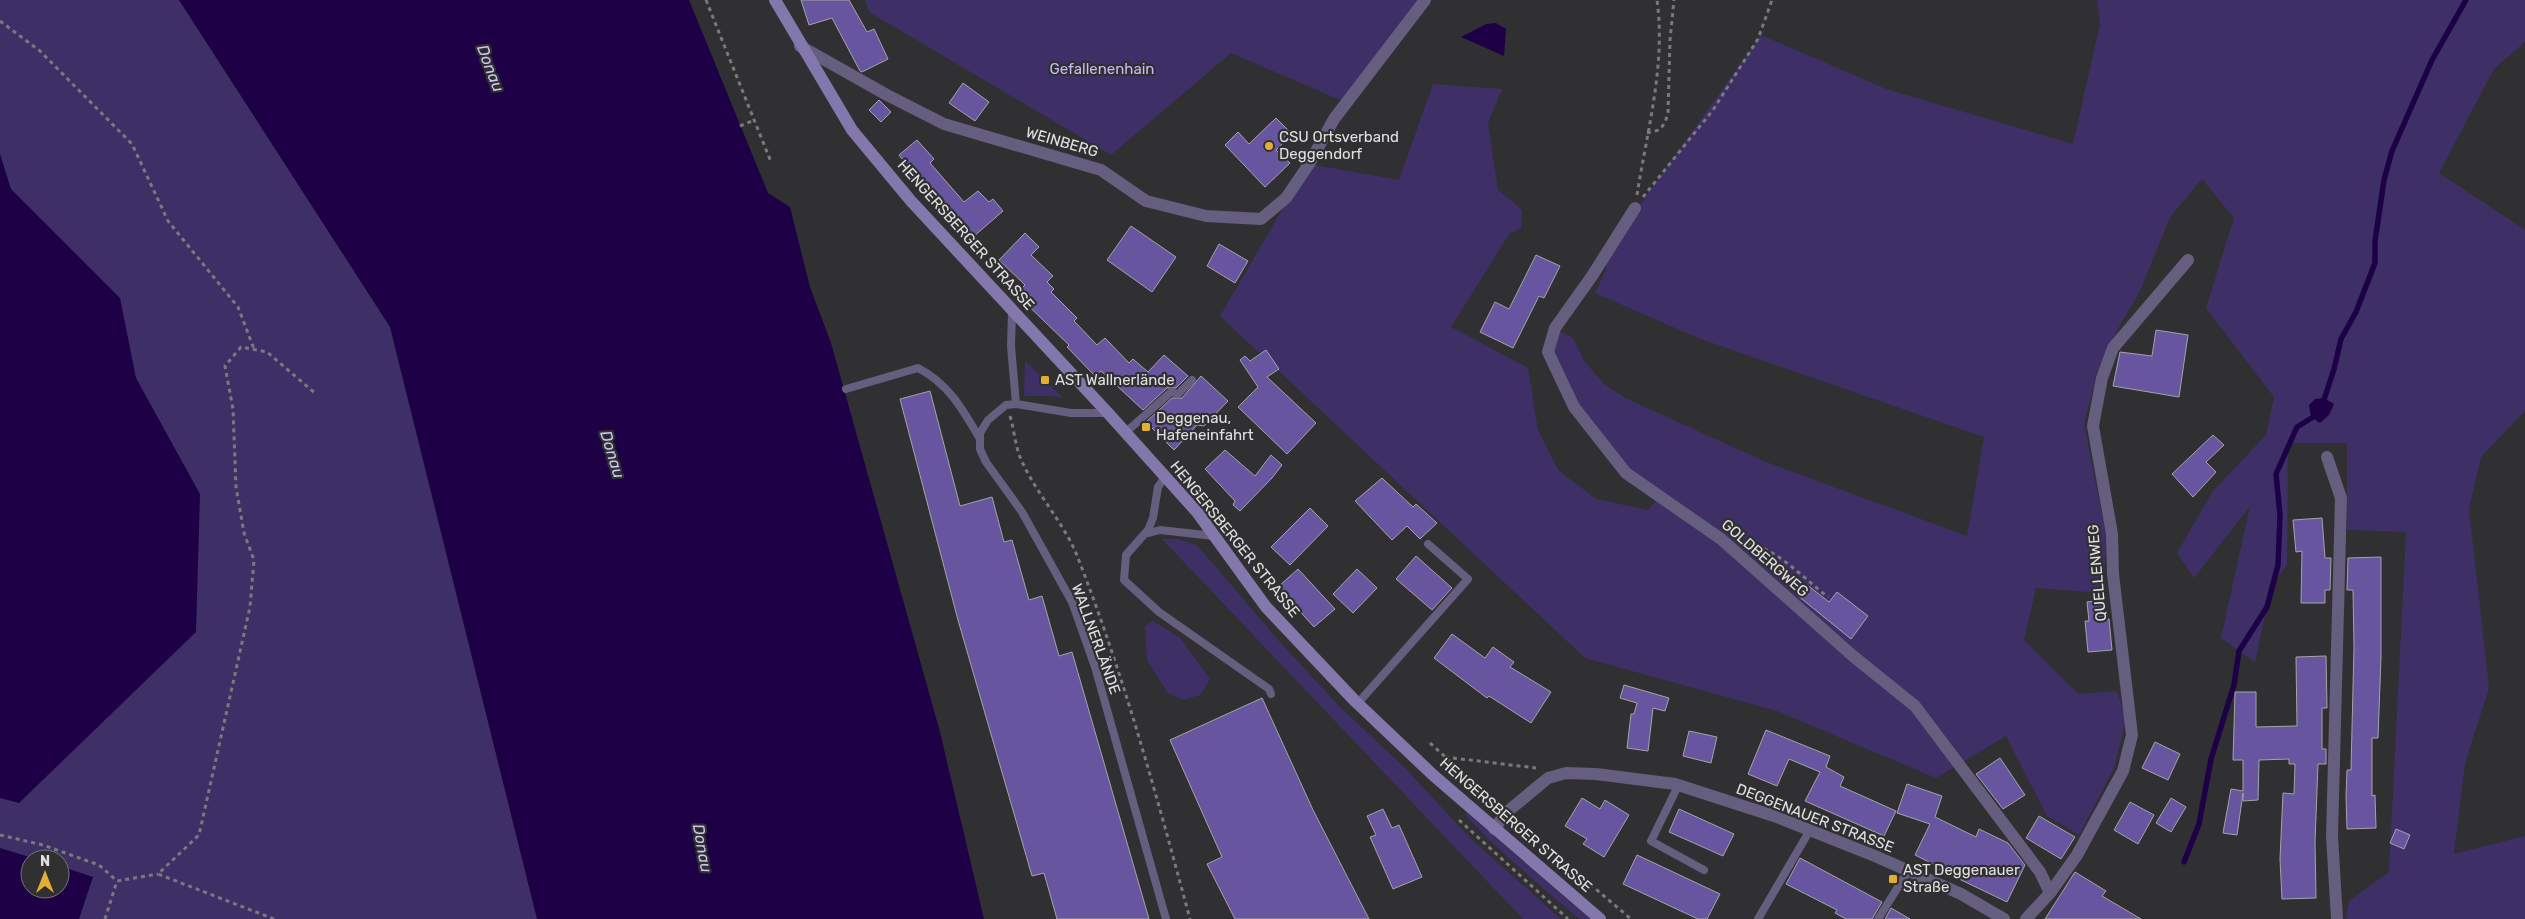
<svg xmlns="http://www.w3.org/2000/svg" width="2525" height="919" viewBox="0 0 2525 919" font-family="Rubik,sans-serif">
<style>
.green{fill:#3e3066;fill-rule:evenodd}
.water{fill:#1d0045}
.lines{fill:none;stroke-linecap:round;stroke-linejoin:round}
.stream{stroke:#1d0045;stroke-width:5.5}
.building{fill:#68559f;stroke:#a5a4a7}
.path{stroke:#7a7a7c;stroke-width:3;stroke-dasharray:4 4;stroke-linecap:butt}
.lane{stroke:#655e7f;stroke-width:8}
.street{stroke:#655e7f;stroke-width:12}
.secondary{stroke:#8378ac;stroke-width:12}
.poi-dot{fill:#e3ae34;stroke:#303032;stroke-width:2}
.labels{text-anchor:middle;stroke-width:4.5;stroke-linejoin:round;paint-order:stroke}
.park-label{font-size:15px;fill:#c7baf8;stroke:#303032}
.poi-label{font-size:15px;fill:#e0e0e1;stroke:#303032;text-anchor:start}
.street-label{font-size:15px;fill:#e0e0e1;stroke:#303032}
.water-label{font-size:16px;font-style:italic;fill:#cfc7f1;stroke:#303032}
</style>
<rect width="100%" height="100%" fill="#303032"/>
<path class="green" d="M0 0H179L390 326 537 919H0ZM30 859H60V889H30Z
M865 0H1426L1347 103 1231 53 1111 155 869 12Z
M2097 0H2525V42L2494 69 2439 173 2525 230V411L2481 457 2469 509 2489 688 2465 763 2454 854 2525 836V919H2346L2349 901 2389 872 2406 532 2347 530V443H2288L2287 565 2272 584 2255 662 2221 638 2250 506 2194 578 2177 553 2213 491 2266 435 2274 397 2206 308 2234 218 2202 179 2170 217 2140 291 2119 327 2097 372 2084 424 2107 540 2102 593 2036 588 2024 640 2078 694 2117 691 2126 720 2114 768 2079 835 2047 816 2006 736 1936 778 1777 711 1585 658 1220 316 1309 164 1399 180 1433 84 1502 89 1488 123 1498 190 1522 210 1521 228 1509 234 1451 327 1528 368 1538 430 1558 470 1596 499 1648 510 1661 496 1628 472 1576 406 1549 352 1557 330 1573 338 1584 361 1604 384 1625 398 1766 462 1967 536 1984 437 1698 338 1595 293 1606 270 1605 260 1637 209 1761 35 1886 89 2073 144 2100 24Z
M1025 361 1063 398 1052 396H1024Z
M1162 539H1177L1197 545 1279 641 1340 707 1405 768 1471 839 1561 919H1523Z
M1153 621 1180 638 1210 679 1200 695 1183 700 1168 693 1147 660 1145 626Z
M1467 813 1590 919H1580C1540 886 1501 853 1465 815Z"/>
<path class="water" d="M179 0H689L768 193 790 207 810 287 831 343 940 732 984 919H537L390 327Z
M1496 23 1506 29 1504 56 1461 37 1486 24Z
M0 154 11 189 120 298 136 378 200 494 196 632 19 803 0 798Z
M2324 398 2334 404 2329 415 2320 423 2311 417 2309 405 2315 399Z
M0 848 36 859H30V889H60V866L93 877 79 919H0Z"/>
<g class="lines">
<path class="stream" d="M2322 406 2334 369 2341 339 2356 312 2375 263V241L2384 180 2392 151 2432 60 2466 0
M2184 862 2199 824 2211 759 2234 685 2239 651 2267 607 2278 565 2280 515 2276 474 2297 427 2318 414"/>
</g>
<path class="building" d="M801 0H849L867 32 874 29 888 59 862 72 860 71 832 18 809 25Z
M963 83 989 102 975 121 949 103Z
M879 100 891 112 881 122 869 110Z
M1276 118 1292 134 1276 150 1290 163 1265 187 1225 145 1238 132 1249 144Z
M917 140 934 159 930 163 964 202 978 191 989 202 993 199 1003 211 973 237 944 206 941 209 899 155Z
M1131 226 1176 257 1152 292 1107 260Z
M1025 233 1039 247 1031 255 1053 276 1047 282 1054 289 1051 292 1077 318 1074 321 1097 345 1105 338 1129 363 1133 359 1148 372 1164 355 1188 376 1176 388H1167L1143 410 1101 371 1095 376 1067 347 1069 345 1016 294 1025 285 999 260Z
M1219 244 1248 261 1235 283 1207 266Z
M1536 255 1560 266 1544 298 1539 296 1513 348 1480 332 1495 302 1509 309Z
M2156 330 2188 335 2179 397 2113 386 2120 352 2152 356Z
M1266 350 1279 369 1267 377 1316 423 1287 454 1238 407 1258 387 1240 360 1245 356 1250 361Z
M1201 376 1228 401 1204 426 1197 425 1174 450 1146 422 1172 398H1182Z
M930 391 960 506 992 497 1004 542 1012 540 1029 600 1042 596 1059 656 1072 652 1149 919H1057L1044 873 1032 876 958 620 900 399Z
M2213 435 2224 445 2206 462 2216 472 2193 497 2172 474Z
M1225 450 1255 476 1271 455 1282 465 1272 478 1240 511 1233 505 1235 501 1205 469Z
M1382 478 1413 507 1416 504 1437 523 1420 539 1407 526 1392 540 1355 501Z
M1310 508 1328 526 1290 565 1271 547Z
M2322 518 2325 558H2331L2330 590H2325V603H2301L2302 551 2296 552 2293 520Z
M1416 556 1452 588 1432 610 1396 579Z
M2381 557V657L2378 738H2372V796L2375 795 2376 828 2347 829 2346 796 2347 770H2351L2354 647 2353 590H2347L2348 558Z
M1298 569 1335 609 1314 627 1278 587Z
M1357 569 1377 588 1353 613 1333 594Z
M1806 584 1829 602 1837 592 1868 616 1851 639 1797 595Z
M2102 600 2104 620 2109 619 2112 650 2088 652 2085 621H2089L2087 602Z
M1452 634 1485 658 1493 647 1514 662 1510 667 1551 692 1531 723 1489 696 1487 698 1434 658Z
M2326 656 2327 708H2322V749H2326V764H2318L2315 842 2316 898 2282 899 2280 859 2283 793 2294 794 2295 764H2289V759L2259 760 2258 800 2243 801V793L2237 835 2223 833 2231 789 2243 791V760H2233L2235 692H2256V727L2297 726 2296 657Z
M1624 685 1669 698 1665 711 1653 708 1648 751 1627 748 1631 714H1634L1637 703 1620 698Z
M1262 698 1313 810 1369 919H1235L1207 864 1222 857 1170 740Z
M1766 730 1830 756 1826 767 1844 777 1840 786 1896 811 1884 836 1805 801 1820 772 1789 759 1777 786 1748 774Z
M1689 731 1717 737 1711 763 1683 756Z
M2155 742 2180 754 2168 780 2142 768Z
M2000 758 2025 795 2003 809 1976 774Z
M1907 784 1942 796 1935 817 1976 837 1979 829 2008 843 2025 865 2007 902 1934 867 1935 865 1915 855 1930 824 1897 813Z
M1582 798 1600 809 1605 800 1629 815 1604 857 1583 844 1587 839 1565 826Z
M2171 798 2186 807 2171 832 2156 823Z
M2130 802 2154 815 2138 844 2114 830Z
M1383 809 1392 828 1399 825 1422 877 1393 889 1370 837 1376 835 1367 816Z
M1679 809 1734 834 1723 856 1669 832Z
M2039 816 2075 837 2061 859 2026 838Z
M2396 829 2410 835 2404 849 2390 843Z
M1637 855 1720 894 1707 919H1698L1623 884Z
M1800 858 1882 902 1872 919H1846L1835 913 1837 910 1786 884Z
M2075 872 2106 891 2102 896 2141 919H2045Z
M1891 908 1910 919H1885Z"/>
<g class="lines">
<path class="path" d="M706 0 771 162
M0 21 40 51 132 144 168 221 238 307 254 349
M740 126 754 120
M1647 133 1659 130 1665 123 1668 112 1670 40 1674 0
M1637 195C1647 131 1666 65 1657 0
M1643 197 1713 110 1758 39 1772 0
M1010 416C1014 429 1015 444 1020 457 1035 493 1064 522 1078 558 1124 676 1157 797 1190 919
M1749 543C1781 552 1803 578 1828 597
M1430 743 1496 803
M1445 757 1536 768
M1459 820 1568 919
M1517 822 1631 919
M0 835 43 845 99 865 117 881 158 874
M105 919 117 881
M274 919 158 874 199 835 250 607 254 560 244 533 236 487 233 409 225 366 241 347 267 352 316 394"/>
<path class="lane" d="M1012 312 1011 346 1016 404
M846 389 918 368C949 384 963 410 980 439
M1108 413H1071L1016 404 1006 405 988 420 980 433V449L986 462 1022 512 1072 602 1095 667 1166 919
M1125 433 1171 392 1178 394 1192 380
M1165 477 1158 487 1153 518 1148 530 1126 555 1124 580 1159 612 1269 689 1271 694
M1145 534 1160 530 1214 536
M1358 703 1468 579 1428 544
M1678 786 1651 841 1704 870
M1758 919 1810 830
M1878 919 1908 871"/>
<path class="street" d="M800 46 887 95 944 124 1101 170 1146 201 1206 216 1261 219 1286 198 1309 164 1334 119 1425 0
M1635 208 1592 276 1555 328 1548 352 1574 407 1626 473 1721 539 1853 656 1915 706 2040 872 2050 893 2026 919
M2327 457 2341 498 2332 836 2337 919
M1494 829 1507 812 1548 778 1566 773 1596 774 1675 784 1774 816 1875 856 1961 894 2004 919
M2050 893 2077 855 2123 771 2132 735 2113 574 2112 534 2093 426 2102 378 2113 348 2188 260"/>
<path class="secondary" d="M775 0 852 130 911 201 1108 413 1197 512 1266 607 1355 701 1433 775 1600 919"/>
</g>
<g class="poi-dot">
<circle cx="1269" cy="146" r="5"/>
<rect x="1040" y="375" width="10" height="10" rx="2.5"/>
<rect x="1141" y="422" width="10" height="10" rx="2.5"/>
<rect x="1888" y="874" width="10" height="10" rx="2.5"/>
</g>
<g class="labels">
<g class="park-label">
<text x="1102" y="74">Gefallenenhain</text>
</g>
<g class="poi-label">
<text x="1279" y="142">CSU Ortsverband<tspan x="1279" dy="17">Deggendorf</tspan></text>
<text x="1055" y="385">AST Wallnerlände</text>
<text x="1156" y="423">Deggenau,<tspan x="1156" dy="17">Hafeneinfahrt</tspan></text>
<text x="1903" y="875">AST Deggenauer<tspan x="1903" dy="17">Straße</tspan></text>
</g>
<g class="street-label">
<text transform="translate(1062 142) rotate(16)" y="5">WEINBERG</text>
<text transform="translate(966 235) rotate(48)" y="5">HENGERSBERGER STRASSE</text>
<text transform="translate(1235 539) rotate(51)" y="5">HENGERSBERGER STRASSE</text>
<text transform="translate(1765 558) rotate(41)" y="5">GOLDBERGWEG</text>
<text transform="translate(2097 573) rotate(-95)" y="5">QUELLENWEG</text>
<text transform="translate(1096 639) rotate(70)" y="5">WALLNERLÄNDE</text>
<text transform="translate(1815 818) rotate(21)" y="5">DEGGENAUER STRASSE</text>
<text transform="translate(1516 825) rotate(41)" y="5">HENGERSBERGER STRASSE</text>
</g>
<g class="water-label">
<text transform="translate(491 68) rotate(69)" y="6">Donau</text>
<text transform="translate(613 454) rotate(73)" y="6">Donau</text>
<text transform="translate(703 848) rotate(80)" y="6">Donau</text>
</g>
</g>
<g transform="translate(45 874)"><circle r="24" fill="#303032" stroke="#767678"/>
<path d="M0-4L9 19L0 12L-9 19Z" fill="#e3ae34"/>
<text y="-8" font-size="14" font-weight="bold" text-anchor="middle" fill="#e0e0e1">N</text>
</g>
</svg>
